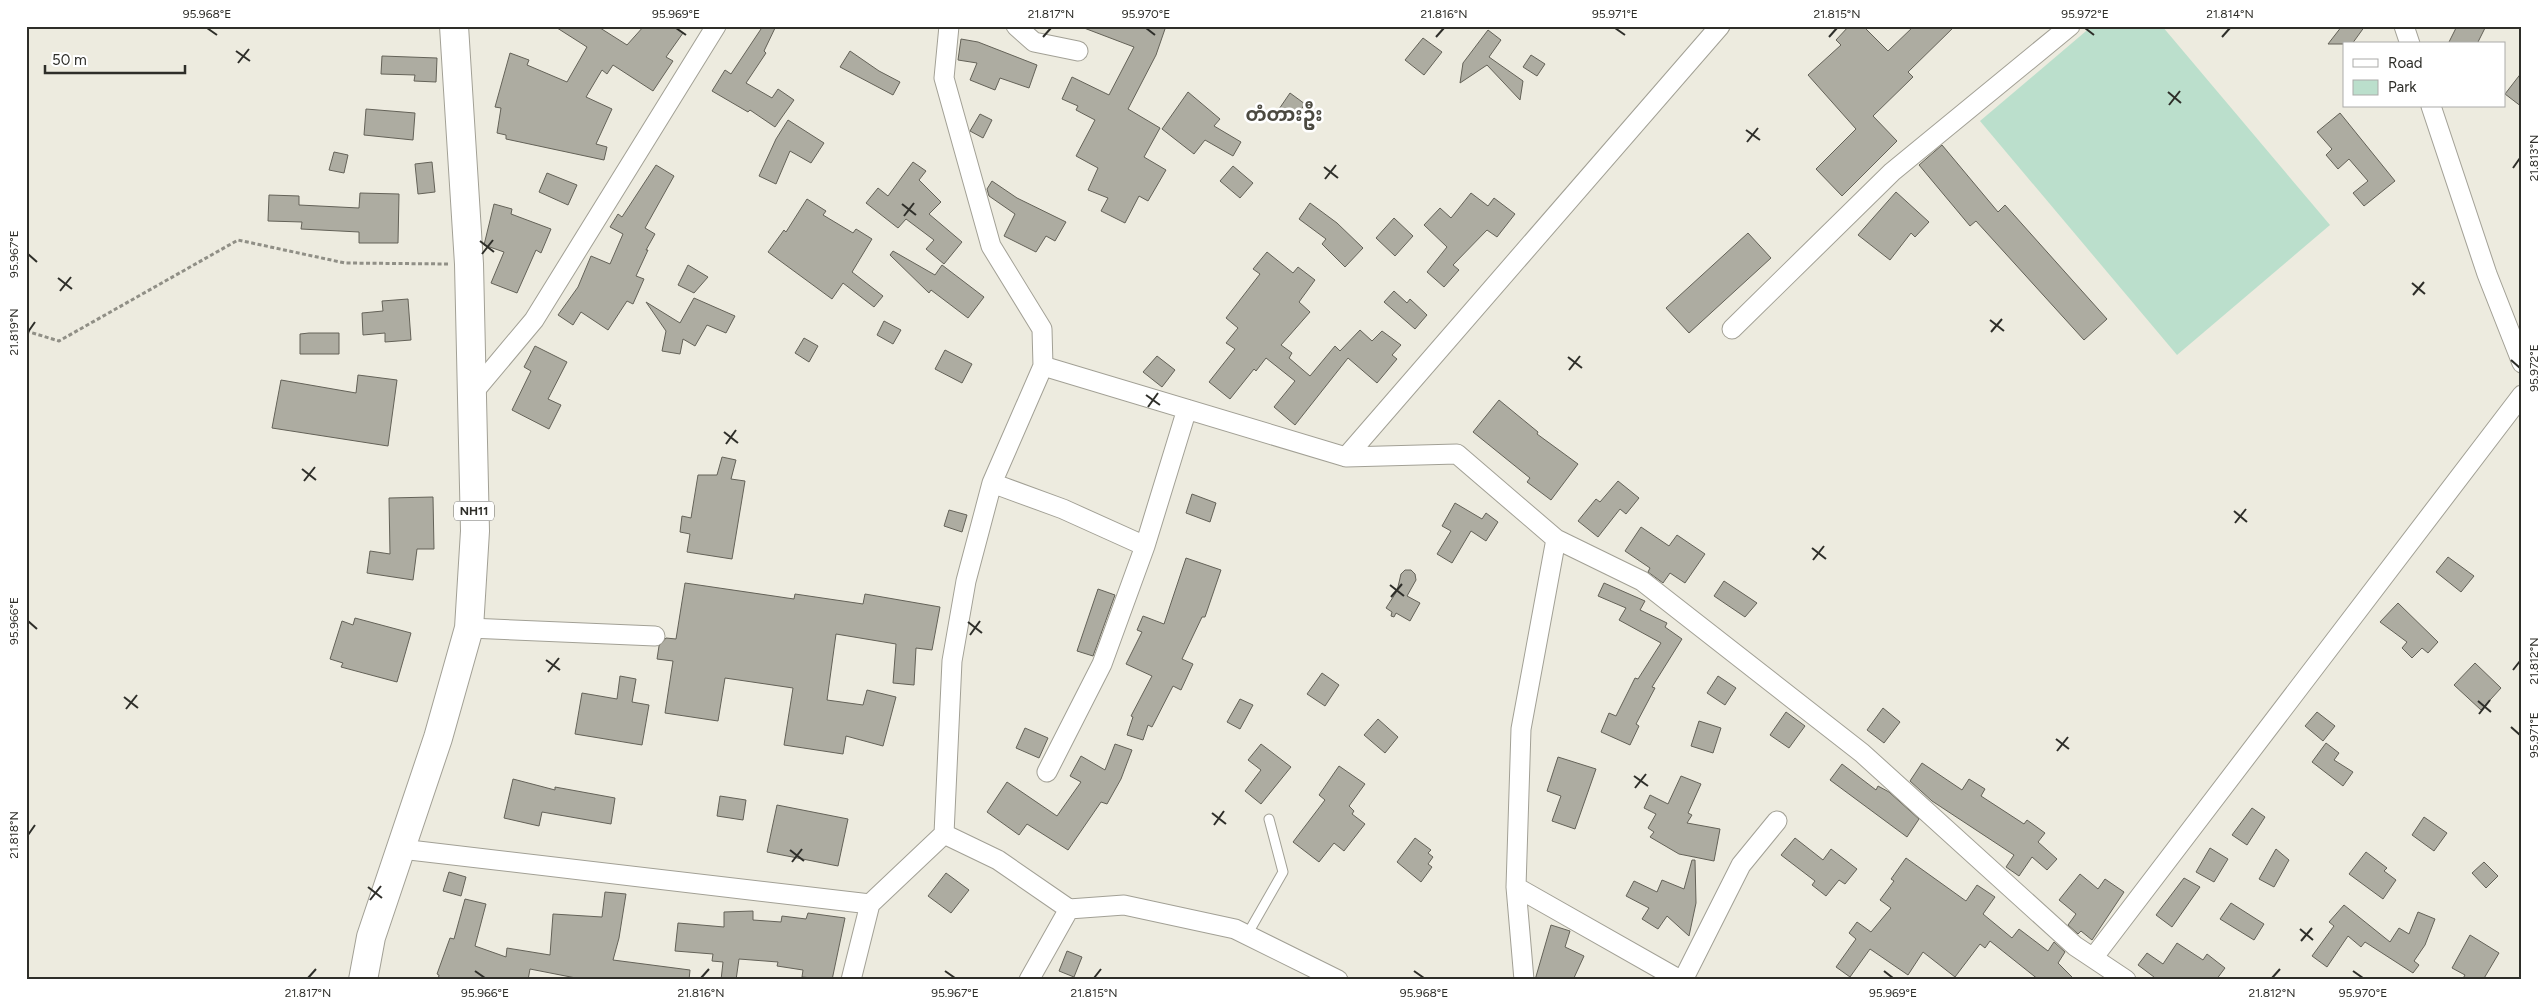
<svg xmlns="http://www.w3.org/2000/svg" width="2548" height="1006" viewBox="0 0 2548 1006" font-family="Figtree,'Noto Sans Myanmar',sans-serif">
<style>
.green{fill:#bbdfcc}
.building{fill:#adaca1;stroke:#646258}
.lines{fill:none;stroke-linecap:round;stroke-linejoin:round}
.lane-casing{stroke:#a2a095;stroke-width:11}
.street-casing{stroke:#a2a095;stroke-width:21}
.highway-casing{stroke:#a2a095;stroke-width:30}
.path{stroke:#908f86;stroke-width:3;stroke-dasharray:4 2.5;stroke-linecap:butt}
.lane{stroke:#fff;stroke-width:9}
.street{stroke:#fff;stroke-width:19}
.highway{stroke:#fff;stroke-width:28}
.ticks{fill:none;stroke:#2e2e29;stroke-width:2}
.labels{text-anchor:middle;stroke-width:5;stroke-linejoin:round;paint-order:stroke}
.shield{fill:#fff;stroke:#6d6d69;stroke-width:1}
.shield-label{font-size:12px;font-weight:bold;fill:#2e2e29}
.district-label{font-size:19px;font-weight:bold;fill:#4b4940;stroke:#fff}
.neatline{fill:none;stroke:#2e2e29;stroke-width:2}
.ticks-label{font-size:12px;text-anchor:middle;fill:#2e2e29}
</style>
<rect width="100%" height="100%" fill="#edebdf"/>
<path class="green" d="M2092 26H2162L2330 225 2177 355 1980 121Z"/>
<path class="building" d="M554 26H597L627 45 644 26H673L683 33 666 57 673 61 653 91 613 65 607 74 602 70 586 97 612 109 596 144 607 147 604 160 506 139V135L497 133 501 108 495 107 510 53 529 60 527 65 567 82 587 47Z
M763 26H776L764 51 766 53 746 83 772 98 778 89 794 100 775 127 750 110 748 112 712 91 725 70 731 74Z
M1084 26H1166L1156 55 1128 109 1160 128 1144 157 1166 170 1148 201 1139 196 1125 223 1101 211 1108 198 1088 190 1098 168 1076 156 1095 120 1076 110 1078 106 1062 99 1072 77 1109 95 1134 47 1084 28Z
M1849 26H1863L1888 51 1914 26H1955L1908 72 1913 77 1873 116 1897 141 1842 196 1816 169 1856 129 1808 75 1841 45 1836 40Z
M2342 26H2365L2352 44H2328Z
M2457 26H2486L2477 44H2448Z
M1488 30 1501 40 1489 57 1523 81 1520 100 1487 65 1460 83 1463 63Z
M1423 38 1442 52 1424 75 1405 60Z
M961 39 978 42 1037 65 1029 88 1000 78 995 90 970 80 977 63 958 60Z
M850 51 879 71 900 82 893 95 840 67Z
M1531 55 1545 64 1537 76 1523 67Z
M382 56 437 58 436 82 414 81 415 75 381 74Z
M2522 72V107L2505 94Z
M1188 92 1220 119 1214 126 1241 142 1233 156 1205 140 1194 154 1162 129Z
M1290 93 1305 104 1292 122 1277 112Z
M366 109 415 113 413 140 364 135Z
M2340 113 2395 181 2364 206 2353 193 2368 181 2349 159 2338 169 2326 155 2332 149 2317 132Z
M980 114 992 120 983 138 970 131Z
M788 120 824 143 811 163 790 151 776 184 759 176 776 139Z
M1942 145 1998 212 2005 205 2107 319 2084 340 1976 221 1970 226 1919 165Z
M334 152 348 155 344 173 329 170Z
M432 162 435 192 418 194 415 164Z
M913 162 926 171 919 180 941 202 929 214 962 242 944 264 926 249 934 240 906 219 898 228 866 203 878 188 888 196Z
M656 165 674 176 645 228 655 234 646 250H648L636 276 644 279 633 304 627 301 608 330 581 312 573 325 558 315 578 287 591 256 610 264 623 234 610 227 618 214 622 217Z
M1233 166 1253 183 1240 198 1220 181Z
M547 173 577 185 568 205 539 192Z
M992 181 1017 198 1066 222 1055 241 1046 236 1036 252 1004 236 1015 214 989 196 987 189Z
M1896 192 1929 222 1915 237 1911 233 1890 260 1858 235Z
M360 193 399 194 398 243H359V232L301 229 302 222 268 221 269 195 299 196V205L359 208Z
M1471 193 1488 206 1494 198 1515 214 1497 237 1487 230 1453 265 1459 270 1444 287 1427 272 1447 247 1424 225 1440 208 1451 218Z
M807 199 826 211 823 215 853 233 856 229 872 239 852 272 883 296 874 307 843 283 832 299 768 252 784 230 786 232Z
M1310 203 1337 223 1363 248 1345 267 1322 244 1326 239 1299 219Z
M494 204 512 209 511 214 551 229 541 253 536 250 517 293 491 283 504 252 484 245Z
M1394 218 1413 236 1395 256 1376 238Z
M1748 233 1771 258 1689 333 1666 308Z
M893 251 935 275 942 265 984 297 968 318 931 290 929 293 890 255Z
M1267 252 1293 273 1298 267 1315 280 1299 302 1310 312 1281 345 1292 353 1289 358 1310 376 1335 346 1340 351 1360 330 1372 341 1382 331 1401 345 1392 355 1397 359 1377 383 1348 358 1295 425 1274 407 1295 381 1266 358 1256 371 1254 369 1230 399 1209 382 1235 349 1226 343 1238 328 1226 318 1260 274 1253 269Z
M688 265 708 277 694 293 678 285Z
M1394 291 1407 303 1410 299 1427 315 1415 329 1384 302Z
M694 298 735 316 726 333 707 325 695 346 683 339 680 354 662 351 666 331 646 302 680 323Z
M408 299 411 340 385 342V333L363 335 362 313 383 311 382 301Z
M884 321 901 330 893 344 877 335Z
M309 333H339V354H300V334Z
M804 338 818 346 809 362 795 353Z
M535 346 567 362 548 399 561 405 549 429 512 410 531 371 524 367Z
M945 350 972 364 962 383 935 369Z
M1157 356 1175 370 1162 387 1143 372Z
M358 375 397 380 388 446 272 428 281 380 356 393Z
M1499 400 1538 432 1537 434 1578 464 1551 500 1527 482 1530 478 1473 432Z
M722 457 736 460 731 479 745 481 732 559 687 552 690 534 680 532 682 516 691 518 698 475H717Z
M1618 481 1639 498 1626 514 1620 509 1598 537 1578 521 1596 499 1600 502Z
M1192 494 1216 503 1210 522 1186 513Z
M433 497 434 549H417L413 580 367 573 370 551 390 554 389 498Z
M1455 503 1482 519 1486 513 1498 522 1486 541 1471 531 1452 563 1437 554 1451 531 1442 526Z
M949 510 967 515 962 532 944 526Z
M1641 527 1669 546 1677 535 1705 554 1685 583 1670 573 1663 583 1648 572 1650 568 1625 551Z
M2448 557 2474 576 2461 592 2436 572Z
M1186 558 1221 570 1205 617H1202L1182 659 1193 664 1181 690 1173 686 1152 727 1148 725 1143 740 1127 735 1133 717 1131 716 1152 676 1126 664 1142 632 1137 630 1143 616 1164 624Z
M1405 570H1411L1415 574 1416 580 1407 596 1420 603 1410 621 1396 613 1394 617 1391 616 1392 612 1386 608 1397 591 1401 574Z
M1724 581 1757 603 1745 617 1714 596Z
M685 583 794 599 795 594 863 604 865 594 940 607 932 650 916 648 914 685 893 683 896 644 836 634 827 700 863 705 867 690 896 697 883 746 846 736 843 754 784 745 793 688 725 678 718 721 665 713 673 661 657 659 659 646 666 638 676 639Z
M1604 583 1645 601 1640 610 1667 623 1665 627 1682 639 1652 687 1655 688 1636 724 1639 726 1630 745 1601 732 1609 713 1616 716 1635 678 1638 679 1661 643 1619 620 1626 608 1598 596Z
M1098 589 1115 595 1093 656 1077 651Z
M2398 603 2438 642 2428 653 2422 648 2412 658 2402 648 2407 642 2380 622Z
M355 618 411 633 397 682 341 667 343 663 330 659 342 621 353 625Z
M2475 663 2501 688 2481 710 2454 685Z
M1322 673 1339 685 1325 706 1307 694Z
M620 676 636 679 632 702 649 705 642 745 575 734 582 693 617 699Z
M1718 676 1736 688 1725 705 1707 693Z
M1240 699 1253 705 1240 729 1227 722Z
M1883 708 1900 722 1884 743 1867 730Z
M1786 712 1805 726 1789 748 1770 735Z
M2317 712 2335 726 2323 741 2305 726Z
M1378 719 1398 737 1385 753 1364 735Z
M1699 721 1721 728 1713 753 1691 746Z
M1025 728 1048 738 1039 758 1016 748Z
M2326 743 2339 753 2334 760 2353 772 2343 786 2312 762Z
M1115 744 1132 750 1121 779 1107 804 1101 802 1068 850 1027 824 1019 835 987 812 1007 782 1057 816 1081 782 1070 776 1081 756 1105 770Z
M1261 744 1291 767 1261 804 1245 791 1261 770 1248 760Z
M1558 757 1596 769 1575 829 1552 821 1561 796 1547 791Z
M1922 763 1962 790 1969 779 1985 789 1981 796 2024 824 2027 820 2045 833 2038 842 2057 859 2047 870 2032 857 2019 876 2006 867 2014 855 1932 801 1910 781Z
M1842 764 1876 790 1878 786 1889 792 1919 819 1907 837 1830 780Z
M1339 766 1365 784 1349 806 1354 811 1352 814 1365 824 1344 851 1334 843 1319 862 1293 842 1325 800 1319 795Z
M1681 776 1701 784 1688 813 1692 815 1687 823 1720 829 1714 861 1679 854 1650 837 1654 832 1648 828 1656 814 1644 808 1650 795 1668 804Z
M513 779 555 790V787L615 798 611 824 542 812 539 826 504 818Z
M720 796 746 800 743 820 717 816Z
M777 805 848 819 838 866 767 852Z
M2252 808 2265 817 2247 845 2232 835Z
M2424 817 2447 833 2434 851 2412 835Z
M1415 838 1431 850 1428 853 1433 857 1428 864 1432 867 1421 882 1397 862Z
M1795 838 1823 860 1831 849 1857 869 1845 884 1839 880 1826 896 1812 885 1815 881 1781 855Z
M2210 848 2228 859 2214 882 2196 872Z
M2276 849 2289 860 2274 887 2259 879Z
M2366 852 2387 868 2384 871 2396 880 2383 899 2349 874Z
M1906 858 1966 901 1977 885 1995 897 1983 914 2012 938 2019 929 2048 951 2054 942 2065 952 2058 963 2075 980H2039L1990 941 1985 948 1980 944 1955 977 1923 952 1908 975 1870 949 1850 977 1836 967 1856 939 1849 933 1857 922 1871 932 1891 908 1880 900 1894 881 1891 879Z
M1692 860H1695L1696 903 1689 936 1667 916 1658 929 1642 919 1649 908 1626 896 1634 881 1657 892 1662 880 1684 889Z
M2484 862 2498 876 2486 888 2472 873Z
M449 872 466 877 461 896 443 891Z
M946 873 969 890 951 913 928 896Z
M2080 874 2098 889 2105 879 2124 892 2092 940 2081 931 2078 934 2068 925 2076 914 2059 900Z
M2184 878 2200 887 2172 927 2156 915Z
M605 892 626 894 619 938 613 960 690 970 689 980H586L530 969 528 980H438L439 975 437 974 450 938 454 939 465 899 486 904 475 946 506 957 507 948 550 955 553 914 602 917Z
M2231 903 2264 924 2254 940 2220 919Z
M2344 905 2390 942 2399 928 2409 934 2418 912 2435 919 2425 945 2414 961 2419 965 2413 973 2365 942 2361 947 2348 936 2327 967 2312 956 2334 926 2329 922Z
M753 911V920L781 922 782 916 806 919 808 913 845 918 832 980 802 977 803 970 777 966 778 962 739 959 736 980H721L723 962 712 961 713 954 675 951 678 923 724 927V912Z
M1551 925 1570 931 1565 947 1584 956 1573 980H1535Z
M2470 935 2499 953 2483 980H2462L2465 975 2452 968Z
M2177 943 2203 960 2207 954 2225 968 2216 980H2153L2154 977 2138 965 2147 953 2163 964Z
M1067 951 1082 957 1074 977 1059 971Z"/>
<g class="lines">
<g class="lane-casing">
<path id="lane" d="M1247 935 1283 872 1269 819"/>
</g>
<g class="street-casing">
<path id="street" d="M1016 26 1034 42 1078 51
M2404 26 2410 44
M2431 106 2487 274 2522 363
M1732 329 1892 172 2070 26
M1043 366 1346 457 1457 454 1556 539 1521 729 1516 887 1524 980
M472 394 534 320 716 26
M1346 457 1720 26
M992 483 1063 509 1145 546
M1556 539 1642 581 1862 753 2075 946 2126 980
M469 628 655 636
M1047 772 1102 664 1145 546 1187 409
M944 834 998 860 1069 909 1124 905 1235 929 1338 980
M401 849 870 904 944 834 952 661 966 581 992 483 1043 366 1042 329 991 246 944 78 949 26
M1516 887 1680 980
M2093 958 2522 395
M851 980 870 904
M1029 980 1069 909
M1683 980 1741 865 1777 821"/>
</g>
<g class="highway-casing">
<path id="highway" d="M363 980 371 937 438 738 469 628 475 531 469 264 454 26"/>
</g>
<path class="path" d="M26 331 59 341 238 240 345 263 448 264"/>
<use href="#lane" class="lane"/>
<use href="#street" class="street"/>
<use href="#highway" class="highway"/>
</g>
<path class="ticks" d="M207 28 217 35M676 28 686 35M1146 28 1155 35M1615 28 1625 35M2085 28 2094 35M1043 37 1051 28M1436 37 1444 28M1829 37 1837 28M2222 37 2230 28M236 51 250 61M238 63 249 49M2168 92 2181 103M2169 105 2180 91M1746 130 1760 140M1747 142 1758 128M1324 167 1338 178M2513 168 2520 158M1325 179 1336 165M902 204 916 215M904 216 914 203M480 241 494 252M28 254 37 262M482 254 493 240M58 278 72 289M2412 283 2425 294M60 291 71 277M2413 295 2424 282M1990 320 2004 331M28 332 35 322M1991 332 2002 319M1568 357 1582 368M2511 360 2520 368M1569 370 1580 356M1146 395 1160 405M1148 407 1158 393M724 432 738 443M726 444 736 430M302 469 316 480M304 481 315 467M2234 511 2247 522M2235 523 2246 509M1812 548 1826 559M1813 560 1824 546M1390 585 1404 596M1391 597 1402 584M28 621 37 629M968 622 982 633M970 635 980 621M546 660 560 670M2513 670 2520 661M548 672 559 658M124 697 138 708M2478 701 2491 712M126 709 137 695M2479 714 2490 700M2511 727 2520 735M2056 739 2069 749M2057 751 2068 737M1634 776 1648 786M1635 788 1646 774M1212 813 1226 824M1214 825 1224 811M28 835 35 825M790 850 804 861M792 862 802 849M368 887 382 898M370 900 381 886M2300 929 2313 940M2301 941 2312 928M475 971 485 978M945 971 955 978M1414 971 1424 978M1884 971 1893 978M2353 971 2363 978M308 978 316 969M701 978 709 969M1094 978 1101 969M2272 978 2280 969"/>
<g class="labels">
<rect class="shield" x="454" y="501.5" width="40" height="19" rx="4"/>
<g class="shield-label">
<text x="474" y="515">NH11</text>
</g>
<g class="district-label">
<text x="1284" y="121">တံတားဦး</text>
</g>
</g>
<rect width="2548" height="1006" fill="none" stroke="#ffffff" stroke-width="55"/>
<rect x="2343" y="42" width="162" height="65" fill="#ffffff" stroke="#ababa9"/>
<rect x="2353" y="59" width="25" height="8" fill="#ffffff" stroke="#ababa9"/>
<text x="2388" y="68" font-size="15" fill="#2e2e29">Road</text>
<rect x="2353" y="80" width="25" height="15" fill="#bbdfcc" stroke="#ababa9"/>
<text x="2388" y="92" font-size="15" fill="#2e2e29">Park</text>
<path d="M45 65v8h140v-8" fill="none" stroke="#2e2e29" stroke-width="2.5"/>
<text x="52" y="65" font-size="15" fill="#2e2e29" stroke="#ffffff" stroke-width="4" paint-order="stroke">50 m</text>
<rect x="28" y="28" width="2492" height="950" class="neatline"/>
<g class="ticks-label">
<text x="207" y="18">95.968°E</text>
<text x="676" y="18">95.969°E</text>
<text x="1051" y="18">21.817°N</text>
<text x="1146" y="18">95.970°E</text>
<text x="1444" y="18">21.816°N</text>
<text x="1615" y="18">95.971°E</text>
<text x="1837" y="18">21.815°N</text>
<text x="2085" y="18">95.972°E</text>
<text x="2230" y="18">21.814°N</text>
<text transform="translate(2534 158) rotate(-90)" y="4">21.813°N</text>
<text transform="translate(14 254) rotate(-90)" y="4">95.967°E</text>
<text transform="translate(14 332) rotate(-90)" y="4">21.819°N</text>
<text transform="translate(2534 368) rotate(-90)" y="4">95.972°E</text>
<text transform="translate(14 621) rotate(-90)" y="4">95.966°E</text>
<text transform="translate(2534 661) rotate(-90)" y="4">21.812°N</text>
<text transform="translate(2534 735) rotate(-90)" y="4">95.971°E</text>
<text transform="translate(14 835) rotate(-90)" y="4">21.818°N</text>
<text x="308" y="997">21.817°N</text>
<text x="485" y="997">95.966°E</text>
<text x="701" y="997">21.816°N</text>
<text x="955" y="997">95.967°E</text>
<text x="1094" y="997">21.815°N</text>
<text x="1424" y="997">95.968°E</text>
<text x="1893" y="997">95.969°E</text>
<text x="2272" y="997">21.812°N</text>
<text x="2363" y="997">95.970°E</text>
</g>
</svg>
